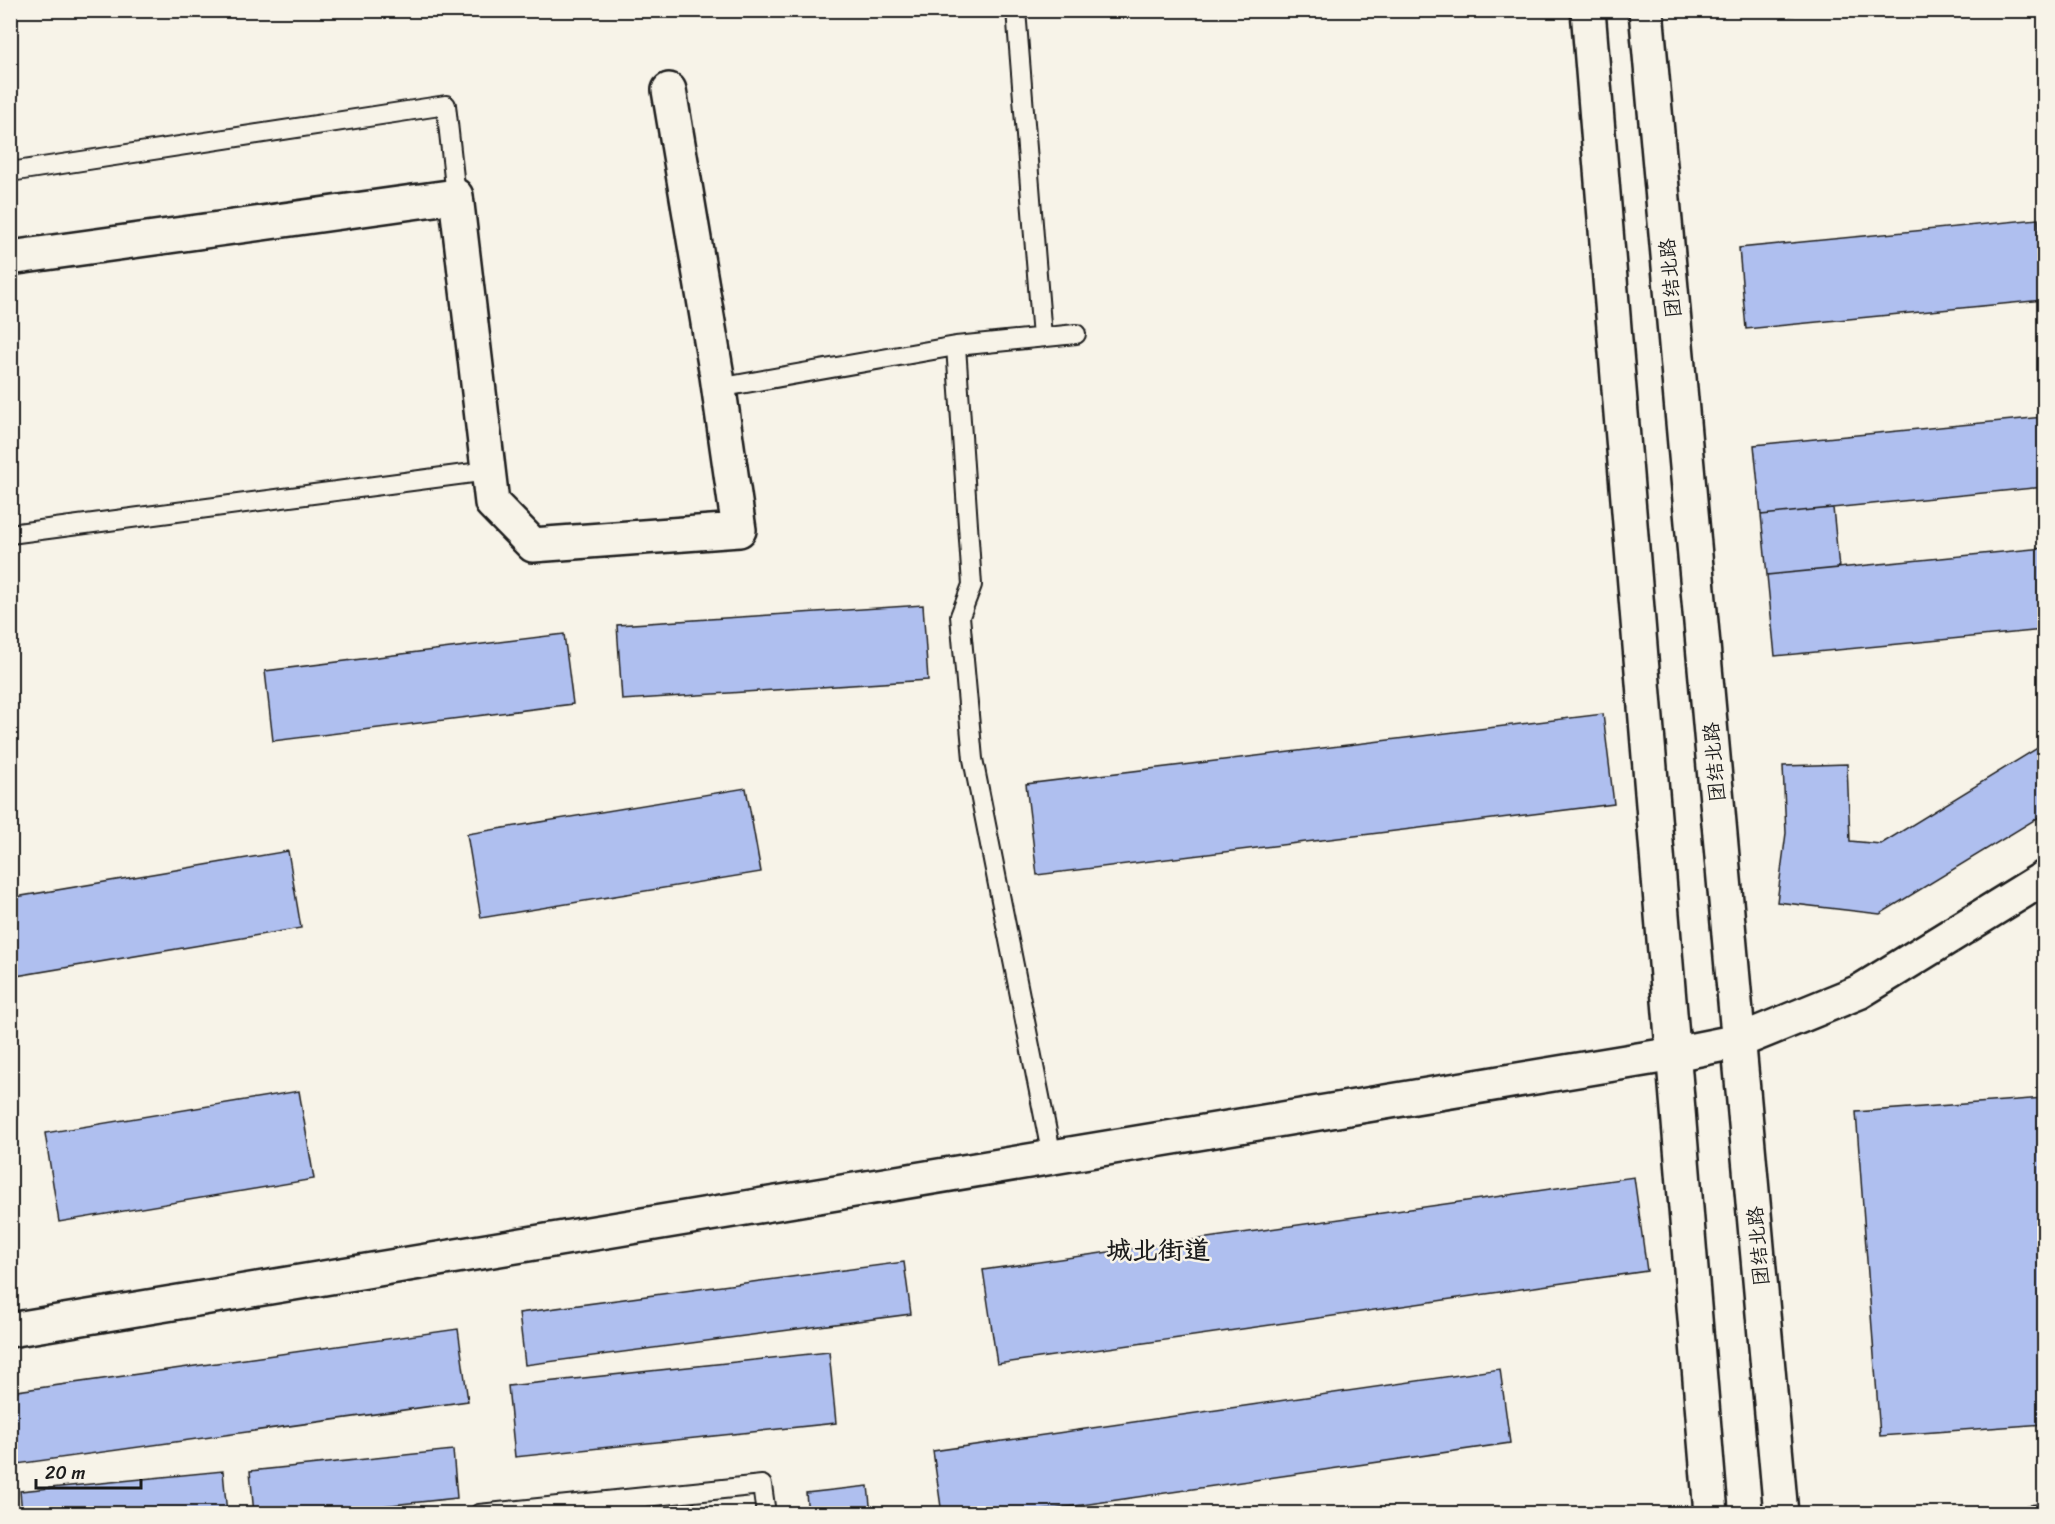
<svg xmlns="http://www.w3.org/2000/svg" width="2055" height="1524" viewBox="0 0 2055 1524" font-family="Sriracha,'LXGW WenKai TC',sans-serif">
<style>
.building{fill:#afbfef;stroke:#1c1c1c;stroke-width:1.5}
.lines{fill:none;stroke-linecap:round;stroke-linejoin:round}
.lane-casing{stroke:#1c1c1c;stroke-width:22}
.street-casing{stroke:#1c1c1c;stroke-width:38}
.secondary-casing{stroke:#1c1c1c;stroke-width:38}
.lane{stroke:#f7f3e8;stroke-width:18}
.street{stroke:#f7f3e8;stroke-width:33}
.secondary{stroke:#f7f3e8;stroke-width:33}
.labels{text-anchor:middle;stroke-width:5;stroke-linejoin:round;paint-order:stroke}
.street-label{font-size:20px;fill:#1c1c1c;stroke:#f7f3e8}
.district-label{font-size:26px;font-weight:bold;fill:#1c1c1c;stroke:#f7f3e8}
</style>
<rect width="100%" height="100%" fill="#f7f3e8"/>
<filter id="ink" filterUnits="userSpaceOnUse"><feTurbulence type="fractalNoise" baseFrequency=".0167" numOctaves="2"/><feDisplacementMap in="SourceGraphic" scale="12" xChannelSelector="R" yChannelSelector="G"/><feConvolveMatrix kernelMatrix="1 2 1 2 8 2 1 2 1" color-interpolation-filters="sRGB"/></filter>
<g filter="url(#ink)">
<path class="building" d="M1781 10H1831L1782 16Z
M2038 219 2044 281V300L1746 329 1739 248Z
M2044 417V487L1761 515 1754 445Z
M1833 508 1839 568 1767 575 1761 515Z
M2044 548V630L1775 656 1767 575Z
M923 605 928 680 622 700 617 625Z
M564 634 573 704 273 741 265 671Z
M1603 714 1614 804 1037 875 1026 784Z
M2044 744V814L1880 914 1777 902 1786 833 1783 766 1847 764 1850 841 1881 844Z
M746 788 761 872 481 918 467 834Z
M288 851 301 928 10 977V898Z
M299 1091 314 1179 59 1222 45 1133Z
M2044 1098V1424L1880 1436 1856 1112Z
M1634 1177 1647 1271 997 1364 983 1270Z
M904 1262 911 1314 525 1365 519 1313Z
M458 1329 468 1401 10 1465V1392Z
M829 1352 836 1423 515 1457 508 1386Z
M1500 1369 1510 1443 1020 1514H942L933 1451Z
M453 1450 457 1498 306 1514H254L250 1471Z
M223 1471 227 1514H22L20 1491Z
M868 1486 871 1514H808L806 1493Z
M2044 1503V1514H1964Z"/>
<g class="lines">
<g class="lane-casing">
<path id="lane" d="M1016 10 1042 337
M10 172 446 105 456 196
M956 346 972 585 960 616 973 759 1052 1157
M718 388 956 346 1076 334
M10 534 488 471
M479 1514 762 1485 766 1514"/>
</g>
<g class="street-casing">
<path id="street" d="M10 258 456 196 492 503 533 545 739 530 717 376 669 90
M10 1330 1674 1054 1739 1041 1859 992 2044 878"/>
</g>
<g class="secondary-casing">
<path id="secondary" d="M1588 10 1711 1514
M1646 10 1781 1514"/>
</g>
<use href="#lane" class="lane"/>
<use href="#street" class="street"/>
<use href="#secondary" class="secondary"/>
</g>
</g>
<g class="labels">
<g class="street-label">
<text transform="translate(1670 278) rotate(-95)" y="7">团结北路</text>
<text transform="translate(1714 762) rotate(-95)" y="7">团结北路</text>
<text transform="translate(1758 1246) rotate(-95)" y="7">团结北路</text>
</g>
<g class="district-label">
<text x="1158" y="1259">城北街道</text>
</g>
</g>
<rect width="2055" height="1524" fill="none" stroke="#f7f3e8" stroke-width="36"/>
<rect x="18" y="18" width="2019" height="1488" fill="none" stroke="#1c1c1c" stroke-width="2" filter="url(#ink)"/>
<path d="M36 1479v9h105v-9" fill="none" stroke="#1c1c1c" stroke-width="3"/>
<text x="45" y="1479" font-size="18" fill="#1c1c1c" stroke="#f7f3e8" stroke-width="4.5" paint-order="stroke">20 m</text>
</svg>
